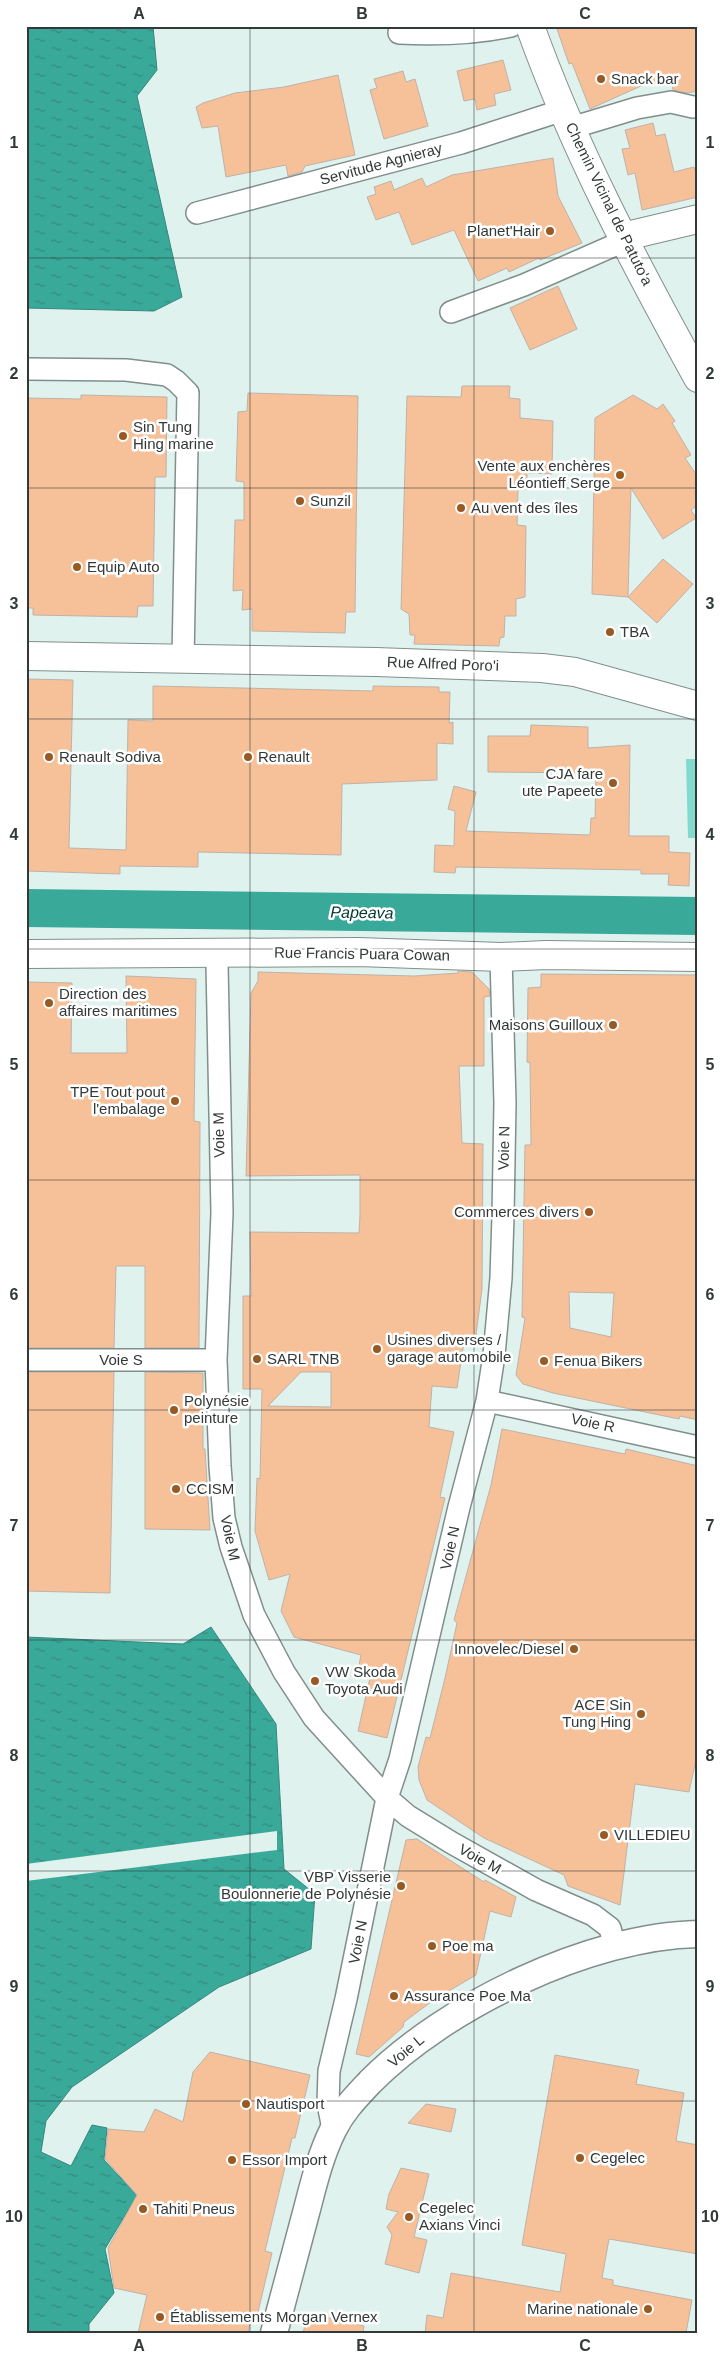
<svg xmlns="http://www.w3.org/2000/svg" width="724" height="2359" viewBox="0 0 724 2359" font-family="Helvetica,sans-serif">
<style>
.grass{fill:#80dbcd}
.water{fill:url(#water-ripples);stroke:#37877c}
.pier{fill:#e0f2ee}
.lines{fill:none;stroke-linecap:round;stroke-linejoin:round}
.river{stroke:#39a99a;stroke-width:38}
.building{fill:#f6c098;stroke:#bfb2a9;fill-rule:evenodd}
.minor-casing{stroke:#808f8c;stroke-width:24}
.tertiary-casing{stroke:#808f8c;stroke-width:29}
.secondary-casing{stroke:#808f8c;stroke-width:30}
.minor{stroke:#fff;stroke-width:21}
.tertiary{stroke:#fff;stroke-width:26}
.secondary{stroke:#fff;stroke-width:28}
.grid{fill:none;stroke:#323937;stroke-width:1;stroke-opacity:0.55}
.poi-dot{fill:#995922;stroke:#fff;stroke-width:2}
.labels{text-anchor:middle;stroke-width:5;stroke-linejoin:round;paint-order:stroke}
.poi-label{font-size:15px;fill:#323937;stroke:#fff;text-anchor:start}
.street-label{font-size:15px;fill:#323937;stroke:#fff}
.water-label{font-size:16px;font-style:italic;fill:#00342e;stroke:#fff}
.neatline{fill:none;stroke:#323937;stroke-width:2}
.grid-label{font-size:16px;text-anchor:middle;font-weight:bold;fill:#323937}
</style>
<defs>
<pattern id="water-ripples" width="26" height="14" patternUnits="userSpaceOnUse" patternTransform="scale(1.25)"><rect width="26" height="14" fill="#39a99a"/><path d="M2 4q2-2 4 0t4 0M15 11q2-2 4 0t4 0" fill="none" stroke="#318b7e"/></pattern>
</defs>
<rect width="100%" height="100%" fill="#e0f2ee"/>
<path class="grass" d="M686 759H698V838H688Z"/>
<path class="water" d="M26 26H153L157 70 137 96 182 297 154 311 26 308Z
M211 1627 276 1724 284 1869 315 1894 311 1949 219 1987 72 2087 46 2121 41 2152 71 2166 92 2125 107 2128 104 2160 137 2195 105 2249 114 2293 89 2324V2333H26V1637L183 1644Z"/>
<path class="pier" d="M277 1831V1850L26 1881V1864Z"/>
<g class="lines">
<path class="river" d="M26 908 698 916"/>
</g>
<path class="building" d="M556 26H698V91L687 93 673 90 672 82 641 86 590 109 572 63 569 64Z
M503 60 511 90 494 94 496 105 477 110 475 99 464 101 457 71Z
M403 71 406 82 415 79 428 126 384 139 370 90 377 88 374 79Z
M338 75 355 155 305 166 302 172 288 176 286 165 226 177 218 126 202 128 196 107 203 103 235 93 284 87Z
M653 123 656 136 665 134 674 172 694 167 698 179V197L642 210 635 173 628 175 622 149 630 148 625 130Z
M553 158 558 196 582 243 540 260 539 258 509 272 507 268 478 281 454 230 412 245 399 212 376 220 367 197 376 194 374 187 391 181 394 190 422 178 426 187 452 175Z
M558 286 577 329 530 350 510 308Z
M462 386H510L509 398 520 399V418L553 421 552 474 527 473V489L518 490 517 525 526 526 525 597 516 599V616H505L504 637 500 638 499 646 414 644 415 635H410L409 614 401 609 407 396 461 397Z
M248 393 358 396 355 612H346L345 633 252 631V609L242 610 243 590 233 591 235 520H244V482L236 481 238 412 247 411Z
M81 395 167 397 166 477H155L153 606H138L137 617 33 615V608H26V398L81 399Z
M633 395 657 409 663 404 675 421 672 423 691 455 685 458 698 477V505L691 510 696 518 663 539 631 488 628 597 663 559 693 584 657 623 628 597 592 594 595 418Z
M26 679 73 680 69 848 126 850 128 720 153 721V686L373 691V686L439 687V692H450L449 723 453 722V744L437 743V780L342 784 341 855 198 852V867L120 866V874L26 871Z
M531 725 588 727V748L630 745 629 836H669V852L690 853 689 886 668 885 669 874H641V870L456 867 455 873 434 872 435 845 454 846 455 811 448 809 454 786 476 792 466 831 590 835 591 818H595L596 773 488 772V736H530Z
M458 971 472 972 489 989 490 996 484 997V1066H459L462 1143 483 1144 482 1289 475 1342H464L457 1388 432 1386 429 1427 454 1432 440 1497 445 1498 387 1738 358 1731 372 1669 359 1665 361 1655 294 1637 281 1611 290 1574 269 1580 255 1531 257 1478 260 1479 262 1389H243V1296H251L250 1232 359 1233 360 1215V1175L246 1176 251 993 258 981V972L414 976 458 973ZM301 1372H331V1407L268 1406Z
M541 974 698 975V1420L680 1416 679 1419 553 1393 523 1384 516 1375 525 1318 522 1317 525 1145H531L530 1063 527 1062 528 988 541 987ZM569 1292 614 1293 611 1337 570 1328Z
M126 976 196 979 194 1121 200 1122 199 1348H145V1266H116L114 1348H26V982L72 983 71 1053H127Z
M26 1372H114L110 1593 26 1591Z
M145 1372 203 1373V1449H205L210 1530 145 1529Z
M502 1429 625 1454 626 1449 698 1466V1751L689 1792 635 1784 620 1905 568 1886 564 1875 484 1838 427 1800 419 1780 418 1767 426 1737 430 1738 445 1678 457 1623 454 1620 491 1485Z
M417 1839 484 1882 485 1880 516 1897 511 1917 490 1911 476 1975 435 1999 404 2022 403 2027 369 2057 356 2054 406 1840Z
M210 2052 310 2075 295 2138H292L265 2251 272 2253 257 2316 252 2315 248 2333H138L147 2295 114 2288 108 2248 137 2195 105 2159 108 2129 144 2132 155 2109 183 2122 193 2072Z
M555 2055 639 2070 636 2084 684 2093 676 2141 698 2145V2254L609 2239 602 2278 613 2280V2285L692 2300 686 2333H425L427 2315 443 2318 451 2273 560 2292 566 2254 522 2245Z
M426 2104 456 2109 451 2132 408 2123Z
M401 2168 429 2174 414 2237 427 2240 419 2273 385 2264 392 2235 387 2227 398 2212 386 2209 389 2194Z
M308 2313 364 2326 363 2333H303Z"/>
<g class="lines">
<g class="minor-casing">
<path id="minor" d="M399 33C438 35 473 34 511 26
M571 128 637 108 671 102 693 107
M197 213 461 143 563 110
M451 312 524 285 624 241
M26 369 126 370 167 375 176 381 188 393 183 659
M223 954 217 964 222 1213 216 1360 220 1466 224 1518 231 1547 254 1615 284 1672 314 1718 387 1798 408 1816 452 1843 536 1890 593 1915 610 1928 615 1948
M26 1360H216
M487 1401 698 1447
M333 2129 328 2104 329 2071 346 1999 387 1798 400 1759 459 1507 487 1401 494 1355 501 1278 503 1216 505 1103 501 957"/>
</g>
<g class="tertiary-casing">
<path id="tertiary" d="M274 2333C285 2291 296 2250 307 2209 314 2182 321 2154 333 2130 342 2111 356 2097 370 2082 445 2006 590 1936 698 1934"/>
</g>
<g class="secondary-casing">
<path id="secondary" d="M530 26C574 149 635 264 698 378
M622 237 698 219
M26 656 376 662 542 668 575 672 698 706
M26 954 358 952 501 957 546 955 698 957"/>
</g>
<use href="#minor" class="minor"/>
<use href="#tertiary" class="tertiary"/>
<use href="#secondary" class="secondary"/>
</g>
<path class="grid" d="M250 26V2333M474 26V2333M26 258H698M26 488H698M26 719H698M26 949H698M26 1180H698M26 1410H698M26 1640H698M26 1871H698M26 2101H698"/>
<g class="poi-dot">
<circle cx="601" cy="79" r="5"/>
<circle cx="550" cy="231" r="5"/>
<circle cx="123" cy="436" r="5"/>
<circle cx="620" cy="475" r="5"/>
<circle cx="300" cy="501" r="5"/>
<circle cx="461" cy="508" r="5"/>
<circle cx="77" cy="567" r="5"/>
<circle cx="610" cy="632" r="5"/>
<circle cx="49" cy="757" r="5"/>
<circle cx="248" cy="757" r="5"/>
<circle cx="613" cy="783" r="5"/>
<circle cx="49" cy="1003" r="5"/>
<circle cx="613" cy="1025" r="5"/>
<circle cx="175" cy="1101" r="5"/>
<circle cx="589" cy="1212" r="5"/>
<circle cx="377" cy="1349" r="5"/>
<circle cx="257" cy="1359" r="5"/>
<circle cx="544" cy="1361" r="5"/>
<circle cx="174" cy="1410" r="5"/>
<circle cx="176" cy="1489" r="5"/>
<circle cx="574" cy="1649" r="5"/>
<circle cx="315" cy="1681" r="5"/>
<circle cx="641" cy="1714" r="5"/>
<circle cx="604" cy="1835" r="5"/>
<circle cx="401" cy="1886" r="5"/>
<circle cx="432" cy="1946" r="5"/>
<circle cx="394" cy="1996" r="5"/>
<circle cx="246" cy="2104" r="5"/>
<circle cx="580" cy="2158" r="5"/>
<circle cx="232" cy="2160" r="5"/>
<circle cx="143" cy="2209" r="5"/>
<circle cx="409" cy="2217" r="5"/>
<circle cx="648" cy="2309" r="5"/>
<circle cx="160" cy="2317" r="5"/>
</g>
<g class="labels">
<g class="poi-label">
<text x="611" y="84">Snack bar</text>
<text x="540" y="236" text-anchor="end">Planet'Hair</text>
<text x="133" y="432">Sin Tung<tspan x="133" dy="17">Hing marine</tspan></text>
<text x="610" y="471" text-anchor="end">Vente aux enchères<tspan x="610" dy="17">Léontieff Serge</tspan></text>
<text x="310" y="506">Sunzil</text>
<text x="471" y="513">Au vent des îles</text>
<text x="87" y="572">Equip Auto</text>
<text x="620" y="637">TBA</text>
<text x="59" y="762">Renault Sodiva</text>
<text x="258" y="762">Renault</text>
<text x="603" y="779" text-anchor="end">CJA fare<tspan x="603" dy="17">ute Papeete</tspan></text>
<text x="59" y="999">Direction des<tspan x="59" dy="17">affaires maritimes</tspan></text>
<text x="603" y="1030" text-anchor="end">Maisons Guilloux</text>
<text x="165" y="1097" text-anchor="end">TPE Tout pout<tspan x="165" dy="17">l'embalage</tspan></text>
<text x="579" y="1217" text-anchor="end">Commerces divers</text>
<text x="387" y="1345">Usines diverses /<tspan x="387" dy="17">garage automobile</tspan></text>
<text x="267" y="1364">SARL TNB</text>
<text x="554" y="1366">Fenua Bikers</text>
<text x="184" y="1406">Polynésie<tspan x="184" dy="17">peinture</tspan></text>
<text x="186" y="1494">CCISM</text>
<text x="564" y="1654" text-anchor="end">Innovelec/Diesel</text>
<text x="325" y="1677">VW Skoda<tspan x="325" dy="17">Toyota Audi</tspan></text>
<text x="631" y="1710" text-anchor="end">ACE Sin<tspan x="631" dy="17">Tung Hing</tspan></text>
<text x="614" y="1840">VILLEDIEU</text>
<text x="391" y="1882" text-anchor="end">VBP Visserie<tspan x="391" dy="17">Boulonnerie de Polynésie</tspan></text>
<text x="442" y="1951">Poe ma</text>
<text x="404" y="2001">Assurance Poe Ma</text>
<text x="256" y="2109">Nautisport</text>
<text x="590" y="2163">Cegelec</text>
<text x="242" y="2165">Essor Import</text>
<text x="419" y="2213">Cegelec<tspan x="419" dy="17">Axians Vinci</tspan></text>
<text x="153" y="2214">Tahiti Pneus</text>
<text x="638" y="2314" text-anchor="end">Marine nationale</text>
<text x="170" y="2322">Établissements Morgan Vernex</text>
</g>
<g class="street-label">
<text transform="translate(381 164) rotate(-15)" y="5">Servitude Agnieray</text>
<text transform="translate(609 204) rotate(64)" y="5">Chemin Vicinal de Patuto'a</text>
<text transform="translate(443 664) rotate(2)" y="5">Rue Alfred Poro'i</text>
<text transform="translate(362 954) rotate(1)" y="5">Rue Francis Puara Cowan</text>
<text transform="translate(219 1135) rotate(-91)" y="5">Voie M</text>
<text transform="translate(504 1148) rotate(-89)" y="5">Voie N</text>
<text x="121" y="1365">Voie S</text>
<text transform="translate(593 1423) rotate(12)" y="5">Voie R</text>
<text transform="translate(230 1538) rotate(78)" y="5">Voie M</text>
<text transform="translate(450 1548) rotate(-78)" y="5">Voie N</text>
<text transform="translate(480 1859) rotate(29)" y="5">Voie M</text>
<text transform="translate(358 1942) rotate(-79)" y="5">Voie N</text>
<text transform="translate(406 2051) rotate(-40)" y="5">Voie L</text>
</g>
<g class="water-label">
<text transform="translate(362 912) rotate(1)" y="6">Papeava</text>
</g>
</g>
<rect width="724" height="2359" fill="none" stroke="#ffffff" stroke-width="55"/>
<rect x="28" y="28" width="668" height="2304" class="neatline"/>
<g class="grid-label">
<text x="139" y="19">A</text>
<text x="362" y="19">B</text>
<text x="585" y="19">C</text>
<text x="14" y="148">1</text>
<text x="710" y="148">1</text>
<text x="14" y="379">2</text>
<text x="710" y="379">2</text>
<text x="14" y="609">3</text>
<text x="710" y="609">3</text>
<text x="14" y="840">4</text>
<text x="710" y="840">4</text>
<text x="14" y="1070">5</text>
<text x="710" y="1070">5</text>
<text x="14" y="1300">6</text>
<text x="710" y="1300">6</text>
<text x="14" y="1531">7</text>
<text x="710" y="1531">7</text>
<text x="14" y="1761">8</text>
<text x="710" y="1761">8</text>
<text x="14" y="1992">9</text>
<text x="710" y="1992">9</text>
<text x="14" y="2222">10</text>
<text x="710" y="2222">10</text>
<text x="139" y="2351">A</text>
<text x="362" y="2351">B</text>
<text x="585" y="2351">C</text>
</g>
</svg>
